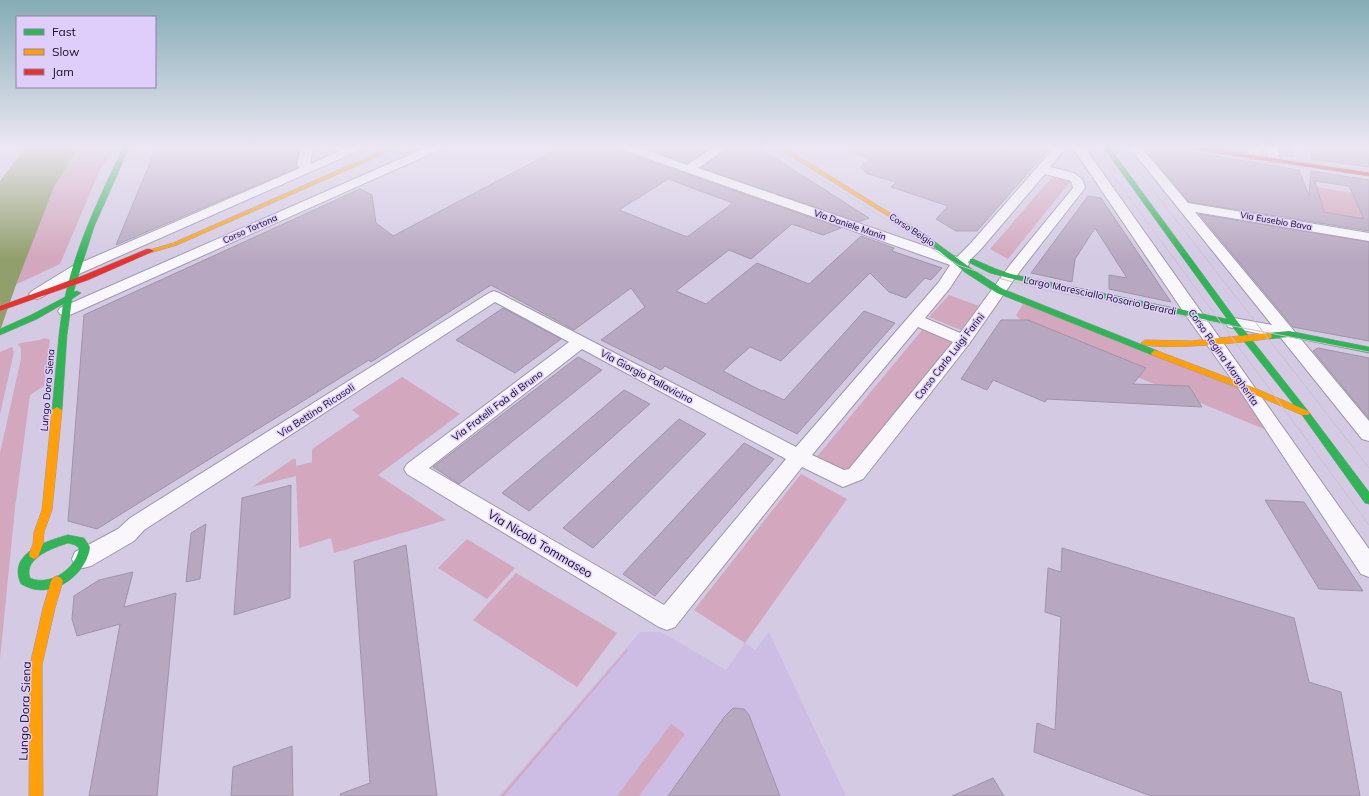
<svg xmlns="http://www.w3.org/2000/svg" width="1369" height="796" viewBox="0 0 1369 796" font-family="Mulish,sans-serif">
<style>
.built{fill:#cdbde5}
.green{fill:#d3a7bd}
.water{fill:#919f6c}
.building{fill:#b7a7c0;stroke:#9f94a7;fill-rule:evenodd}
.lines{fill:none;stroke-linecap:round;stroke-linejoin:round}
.street-casing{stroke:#9f97ab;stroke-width:2}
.fast-casing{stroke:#9f97ab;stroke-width:1}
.slow-casing{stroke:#9f97ab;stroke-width:1}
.jam-casing{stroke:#9f97ab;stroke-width:1}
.street{fill:#f9f7fb;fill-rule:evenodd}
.fast{fill:#30b455;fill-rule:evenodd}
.slow{fill:#ff9f0a;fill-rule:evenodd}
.jam{fill:#e5322d;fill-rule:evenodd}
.tram{stroke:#c6c4ca;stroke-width:1}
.labels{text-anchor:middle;stroke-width:3;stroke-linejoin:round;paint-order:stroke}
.far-street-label{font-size:9px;fill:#150e1e;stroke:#dfcdfb}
.street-label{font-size:10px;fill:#150e1e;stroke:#dfcdfb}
.near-street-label{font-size:12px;fill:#150e1e;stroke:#dfcdfb}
</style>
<rect width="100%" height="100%" fill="#d4cae4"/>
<path class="built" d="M640 632H661L726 670 745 643 755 650 769 632 846 796H499Z"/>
<path class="green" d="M78 148H114L99 172 60 264 15 285 54 187Z
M1052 177 1070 182 1008 259 990 249Z
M1249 186 1319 197 1317 187 1352 193 1369 220 1278 202Z
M949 295 979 306 961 330 929 317Z
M1023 304 1247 388 1279 435 1120 370 1026 326 1016 315Z
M923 329 953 341 849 477 815 459Z
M45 338 50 340 44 386 30 395 15 508 0 659V453L21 359V349L18 344C27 341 36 342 45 338Z
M12 347 14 352 0 414V352Z
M402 377 460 414 378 475 446 520 334 553 331 538 299 548 296 476 252 487 293 459H296V466L312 462V449L360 416 352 410Z
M801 474 847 499 745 643 694 610Z
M467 539 515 568 487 599 438 568Z
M516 573 617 633 577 687 473 620Z
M627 649 628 650 504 796H501Z
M671 724 685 734 639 796H617Z"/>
<path class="water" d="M25 148H78L54 187 17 282 0 331V181Z"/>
<path class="building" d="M156 148H299L296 165 297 168 116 245Z
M560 148H612L841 228 823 235 792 224 751 259 729 250 676 291 706 304 757 263 809 284 861 236 894 248 892 251 942 268 931 280 925 278 906 298 889 292 870 273 781 361 750 347 723 371 762 391 763 390 784 400 864 311 895 323 797 434 665 366 661 370 601 340 645 307 631 288 574 330 491 285 371 362 369 360 97 529 68 521 84 315 360 189 372 195 376 223 393 236ZM668 179 733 203 687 237 619 210Z
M667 148H710L687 163 659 153Z
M728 148H759L869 218 858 222 701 168Z
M851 148H998L1017 153 1022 148H1050L977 231H956L936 219 948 206 891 187 896 182 868 174 860 167 870 158 850 152Z
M1156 148H1188L1191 152 1196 153 1299 170 1309 196 1311 171 1369 180V231L1189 202 1149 154ZM1315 181 1349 186 1364 219 1324 212Z
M1279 148H1291L1294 157 1280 155Z
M1312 148H1369V167L1311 159Z
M1088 196 1101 198 1171 302 1109 289V275L1127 278 1095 228 1075 259 1072 282 1031 273Z
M1199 214 1369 242V341L1293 327Z
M503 308 561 339 515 373 456 340Z
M1001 320H1028L1146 368 1133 384 1189 386 1202 407 1047 399 1045 402 993 380 987 390 961 379Z
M1318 348 1369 358V419L1313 351Z
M578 357 602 370 459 484 433 467Z
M624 390 650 404 529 511 502 493Z
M679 419 706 434 593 548 563 528Z
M744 443 774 459 655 596 623 574Z
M291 485 290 598 234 615 242 498Z
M1265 500 1304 502 1363 591 1319 589Z
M206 524 200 579 186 582 191 533Z
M406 545 437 796H341L340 794 370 783 354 561Z
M1062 548 1294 618 1309 682 1341 692 1360 796H1151L1034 752 1037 723 1055 730 1061 617 1045 612 1048 568 1061 572Z
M133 572 124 607 176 593 157 796H89L120 624 77 636 72 619 74 596 99 580Z
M733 708 744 709 749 715 780 796H668L725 716Z
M292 746 293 796H231L233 767Z
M993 778 1004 796H952Z"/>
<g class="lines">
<g class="street-casing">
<path id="street" d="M301 148H313L310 164 346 148H362L360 150 81 273 42 297 37 299 32 297 29 294 32 291 71 267 300 168 297 165Z
M425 148H441L439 150 72 314 66 316 60 314 58 311 60 308Z
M622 148H640L687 165 713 148H727L698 168 957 257 971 243 1054 148H1066L1050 167C1064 171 1083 171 1085 188L1020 271 969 344 863 479 843 487 802 467 675 627 667 630 659 627 407 474 404 469 407 464 569 342 495 302 144 530 134 541 91 566 83 568 75 566 72 559 75 552 118 529 130 518 489 293 494 291 499 293 796 447 939 282 950 265 624 150ZM1045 174 1071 181 1073 188 1010 265 960 333 925 318 950 288 963 268 967 267 969 264 968 262 981 249ZM918 327 953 342 849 469 844 470 812 455ZM582 349 786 459 664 605 429 468Z
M1073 148H1085L1369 549V577L1361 574 1241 392 1187 317Z
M1130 148H1142L1188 203 1369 233V241L1195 212 1369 421V441L1362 439 1281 338 1228 327 1226 323 1228 319 1234 318 1272 325Z
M1247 148H1259L1261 156 1259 159H1251Z
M1265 148H1277L1280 159 1278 162H1270Z"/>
</g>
<g class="fast-casing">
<path id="fast" d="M123 148H129L94 227 74 290V292L77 291 81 293 72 299 67 335 62 410 57 413 52 410 59 335 63 304 37 319 0 335V329L31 315 65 297C76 245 100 196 123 148Z
M1104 148H1110L1237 321 1308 411 1369 492V504L1365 503 1302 415 1231 325 1009 278 990 273 970 263V259H973L996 269 1011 274 1227 319Z
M892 214 927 236 972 269 1003 289 1158 351 1159 353 1158 355H1152L997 293 966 273 923 238 890 217V215Z
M1289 331 1369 347V353L1289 337 1268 339 1264 336 1268 333Z
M68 535 84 538 90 547C87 572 59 595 33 589 29 588 25 586 21 584 7 554 45 541 68 535ZM68 543 75 545 79 548C77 568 50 587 30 578 23 558 53 548 68 543Z"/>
</g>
<g class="slow-casing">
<path id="slow" d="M389 148H397L177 245 150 253 146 251 173 243Z
M778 148H785L895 216 894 217H890Z
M1268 333 1271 334 1272 336 1271 338C1254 342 1150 352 1141 343L1145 340 1191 341Z
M1155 350 1250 386 1308 411 1310 413 1308 415H1302L1244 390 1152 355 1151 353Z
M57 407 62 410 52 510 44 532 43 544 38 557 34 559 30 557 29 554 33 544 34 532 42 510 52 410Z
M57 576 61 578 63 581 55 608 42 665 43 796H29L30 665 43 608 51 581 53 578Z"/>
</g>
<g class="jam-casing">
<path id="jam" d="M1193 148H1208L1369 172V176L1196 150Z
M147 249H150L154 251 88 280 0 311V306L82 276Z"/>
</g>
<use href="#street" class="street"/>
<use href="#fast" class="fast"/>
<use href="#slow" class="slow"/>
<use href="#jam" class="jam"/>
<path class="tram" d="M772 148 958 265 994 277 1049 291 1369 352
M1093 148 1369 525
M1120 148 1369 468
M1207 148 1369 172"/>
</g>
<linearGradient id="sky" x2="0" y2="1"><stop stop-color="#85acb6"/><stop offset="0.57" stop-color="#ece7f3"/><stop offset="1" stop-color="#ece7f3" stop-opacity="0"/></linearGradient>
<rect width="1369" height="259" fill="url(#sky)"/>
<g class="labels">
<g class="far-street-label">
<text transform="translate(1276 221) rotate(10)" y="3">Via Eusebio Bava</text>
<text transform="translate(850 225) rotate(19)" y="3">Via Daniele Manin</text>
<text transform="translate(250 229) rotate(-24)" y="3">Corso Tortona</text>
<text transform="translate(912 230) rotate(33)" y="3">Corso Belgio</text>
</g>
<g class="street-label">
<text transform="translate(1100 295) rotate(12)" y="4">Largo Maresciallo Rosario Berardi</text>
<text transform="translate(949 356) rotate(-52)" y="4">Corso Carlo Luigi Farini</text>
<text transform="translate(1224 357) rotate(55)" y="4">Corso Regina Margherita</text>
<text transform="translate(647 376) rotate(28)" y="4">Via Giorgio Pallavicino</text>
<text transform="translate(47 390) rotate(-85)" y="4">Lungo Dora Siena</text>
<text transform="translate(497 405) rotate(-37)" y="4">Via Fratelli Faà di Bruno</text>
<text transform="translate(316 410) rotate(-33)" y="4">Via Bettino Ricasoli</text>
</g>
<g class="near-street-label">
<text transform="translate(540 544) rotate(31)" y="4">Via Nicolò Tommaseo</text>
<text transform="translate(25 711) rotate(-88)" y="4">Lungo Dora Siena</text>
</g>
</g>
<rect x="16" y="16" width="140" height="72" fill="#dfcdfb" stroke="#8e81a3"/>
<rect x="24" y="29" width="20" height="6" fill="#30b455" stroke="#8e81a3"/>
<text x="52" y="36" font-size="12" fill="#150e1e">Fast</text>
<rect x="24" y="49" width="20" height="6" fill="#ff9f0a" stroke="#8e81a3"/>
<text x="52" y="56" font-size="12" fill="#150e1e">Slow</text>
<rect x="24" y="69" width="20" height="6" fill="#e5322d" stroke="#8e81a3"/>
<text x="52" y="76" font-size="12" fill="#150e1e">Jam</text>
</svg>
